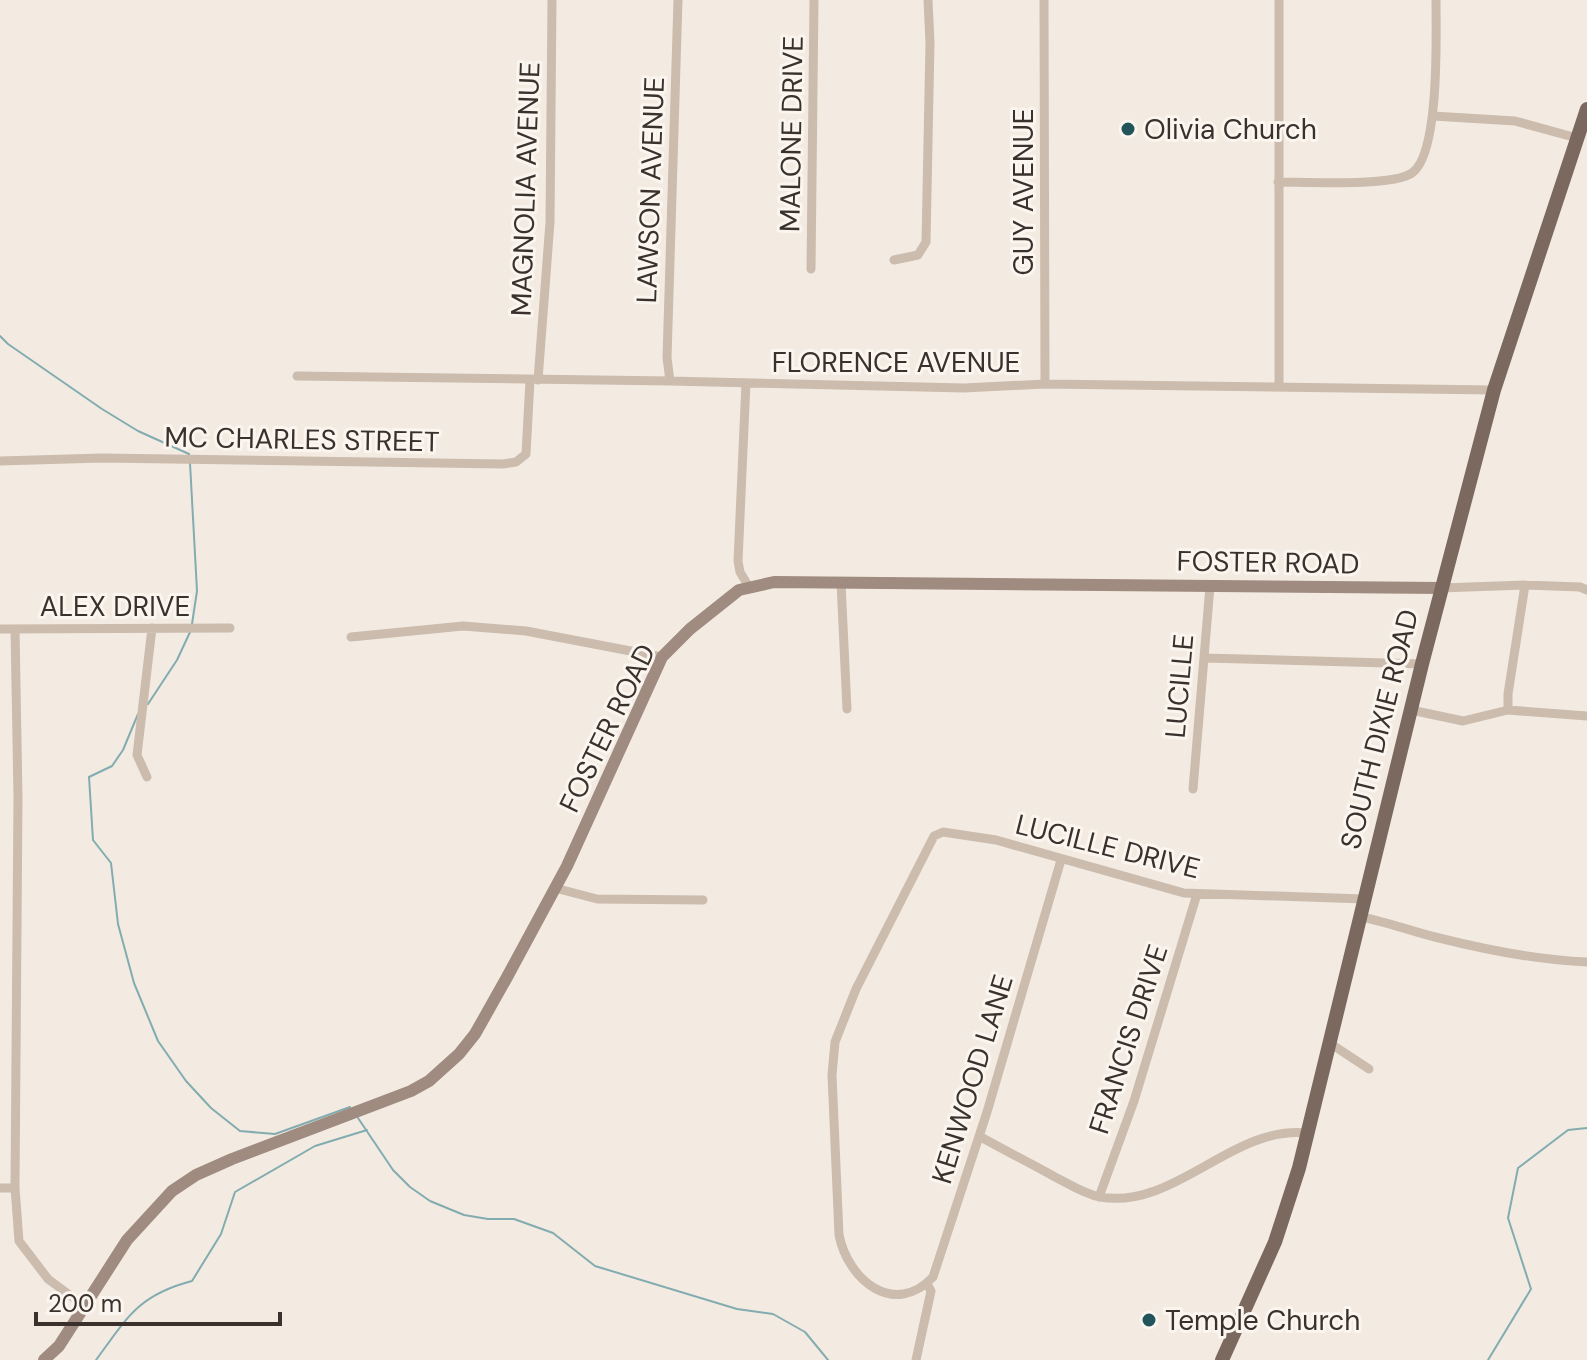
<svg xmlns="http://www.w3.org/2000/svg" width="1587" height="1360" viewBox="0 0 1587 1360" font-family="'DM Sans',sans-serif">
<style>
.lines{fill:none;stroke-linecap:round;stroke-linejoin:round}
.stream{stroke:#82acaf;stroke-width:2}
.street{stroke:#cbbcae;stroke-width:9}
.secondary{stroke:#9f8b7f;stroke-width:12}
.primary{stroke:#7b685e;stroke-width:14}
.poi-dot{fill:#22555a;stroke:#faf5ee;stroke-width:3}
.labels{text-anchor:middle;stroke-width:6;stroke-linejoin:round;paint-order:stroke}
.poi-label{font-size:28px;fill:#3a312c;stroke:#faf5ee;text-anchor:start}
.street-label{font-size:28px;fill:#3a312c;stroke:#faf5ee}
</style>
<rect width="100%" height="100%" fill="#f3ebe2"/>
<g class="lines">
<path class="stream" d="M0 336 8 344 102 409 138 431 189 454V457
M190 463 197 591 192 624
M148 704 177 660 191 630
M138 714 123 750 112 766 89 777 93 840 111 863 118 924 134 983 158 1041 186 1081 211 1108 240 1131 275 1134 350 1107
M358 1118 393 1170 410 1187 430 1201 464 1215 488 1219H514L553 1233 595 1266 737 1309 773 1314 805 1332 828 1360
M96 1360C127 1318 138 1295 192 1281L221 1234 235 1192 315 1146 367 1130
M1488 1360 1531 1289 1508 1218 1518 1168 1568 1130 1587 1128"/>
<path class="street" d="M1044 0 1045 384
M1433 116 1515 121 1577 138
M1278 182C1305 182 1392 187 1412 173 1440 154 1436 34 1436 0
M894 260 918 255 926 242 930 43 928 0
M811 269 814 0
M297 376 670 381 964 388 1045 384 1494 390
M538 380 550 222 552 0
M670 381 667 358 678 0
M746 383 738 561 740 572 749 587
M1279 387V0
M0 461 102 458 503 464 516 462 526 454 530 380
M841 583 847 709
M1441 588 1525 585 1580 587 1587 590
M0 629 230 628
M15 629 18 797 15 1188 19 1241 48 1279 83 1305
M351 637 463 626 526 631 662 657
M1204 658 1422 664
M1411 710 1463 721 1508 710 1587 716
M1508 710V694L1525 585
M147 777 137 755 152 628
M1193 789 1210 586
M1061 860 987 1112 933 1277C894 1318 848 1280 839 1235L832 1075 835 1042 856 989 934 836 943 832 996 840 1184 893 1364 899
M555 888 597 899 703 900
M1361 917C1388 922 1413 932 1439 938 1487 950 1538 960 1587 962
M1331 1044 1369 1069
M979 1136C1004 1150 1030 1163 1055 1177 1069 1184 1084 1194 1100 1197 1175 1210 1232 1125 1307 1133
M0 1188H15
M1099 1197 1134 1101 1197 894
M916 1360 931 1291 927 1284"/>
<path class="secondary" d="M44 1360 59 1346 127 1240 172 1191 196 1175 232 1159 411 1091 429 1081 459 1054 475 1034 506 979 567 866 662 657 690 629 739 590 774 582 1441 588"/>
<path class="primary" d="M1222 1360 1275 1242 1299 1168 1422 664 1494 390 1587 109"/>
</g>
<g class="poi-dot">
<circle cx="1128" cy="129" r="8"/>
<circle cx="1149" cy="1320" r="8"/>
</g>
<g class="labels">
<g class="poi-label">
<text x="1144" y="139">Olivia Church</text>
<text x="1165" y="1330">Temple Church</text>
</g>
<g class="street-label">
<text transform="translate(791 134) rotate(-89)" y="10">MALONE DRIVE</text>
<text transform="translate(525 189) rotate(-88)" y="10">MAGNOLIA AVENUE</text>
<text transform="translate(650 190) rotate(-88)" y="10">LAWSON AVENUE</text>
<text transform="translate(1023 192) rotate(-90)" y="10">GUY AVENUE</text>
<text x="896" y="372">FLORENCE AVENUE</text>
<text transform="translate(302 439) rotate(1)" y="10">MC CHARLES STREET</text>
<text transform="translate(1268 562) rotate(1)" y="10">FOSTER ROAD</text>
<text x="115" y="616">ALEX DRIVE</text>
<text transform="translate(1179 686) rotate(-85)" y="10">LUCILLE</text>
<text transform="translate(607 728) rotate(-64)" y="10">FOSTER ROAD</text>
<text transform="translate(1379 729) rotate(-76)" y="10">SOUTH DIXIE ROAD</text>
<text transform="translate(1108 846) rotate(14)" y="10">LUCILLE DRIVE</text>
<text transform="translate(1128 1039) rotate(-72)" y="10">FRANCIS DRIVE</text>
<text transform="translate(972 1079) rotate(-73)" y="10">KENWOOD LANE</text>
</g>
</g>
<path d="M36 1312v12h244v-12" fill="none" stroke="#3a312c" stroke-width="4"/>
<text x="48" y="1312" font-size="24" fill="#3a312c" stroke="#faf5ee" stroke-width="6" paint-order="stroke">200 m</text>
</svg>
